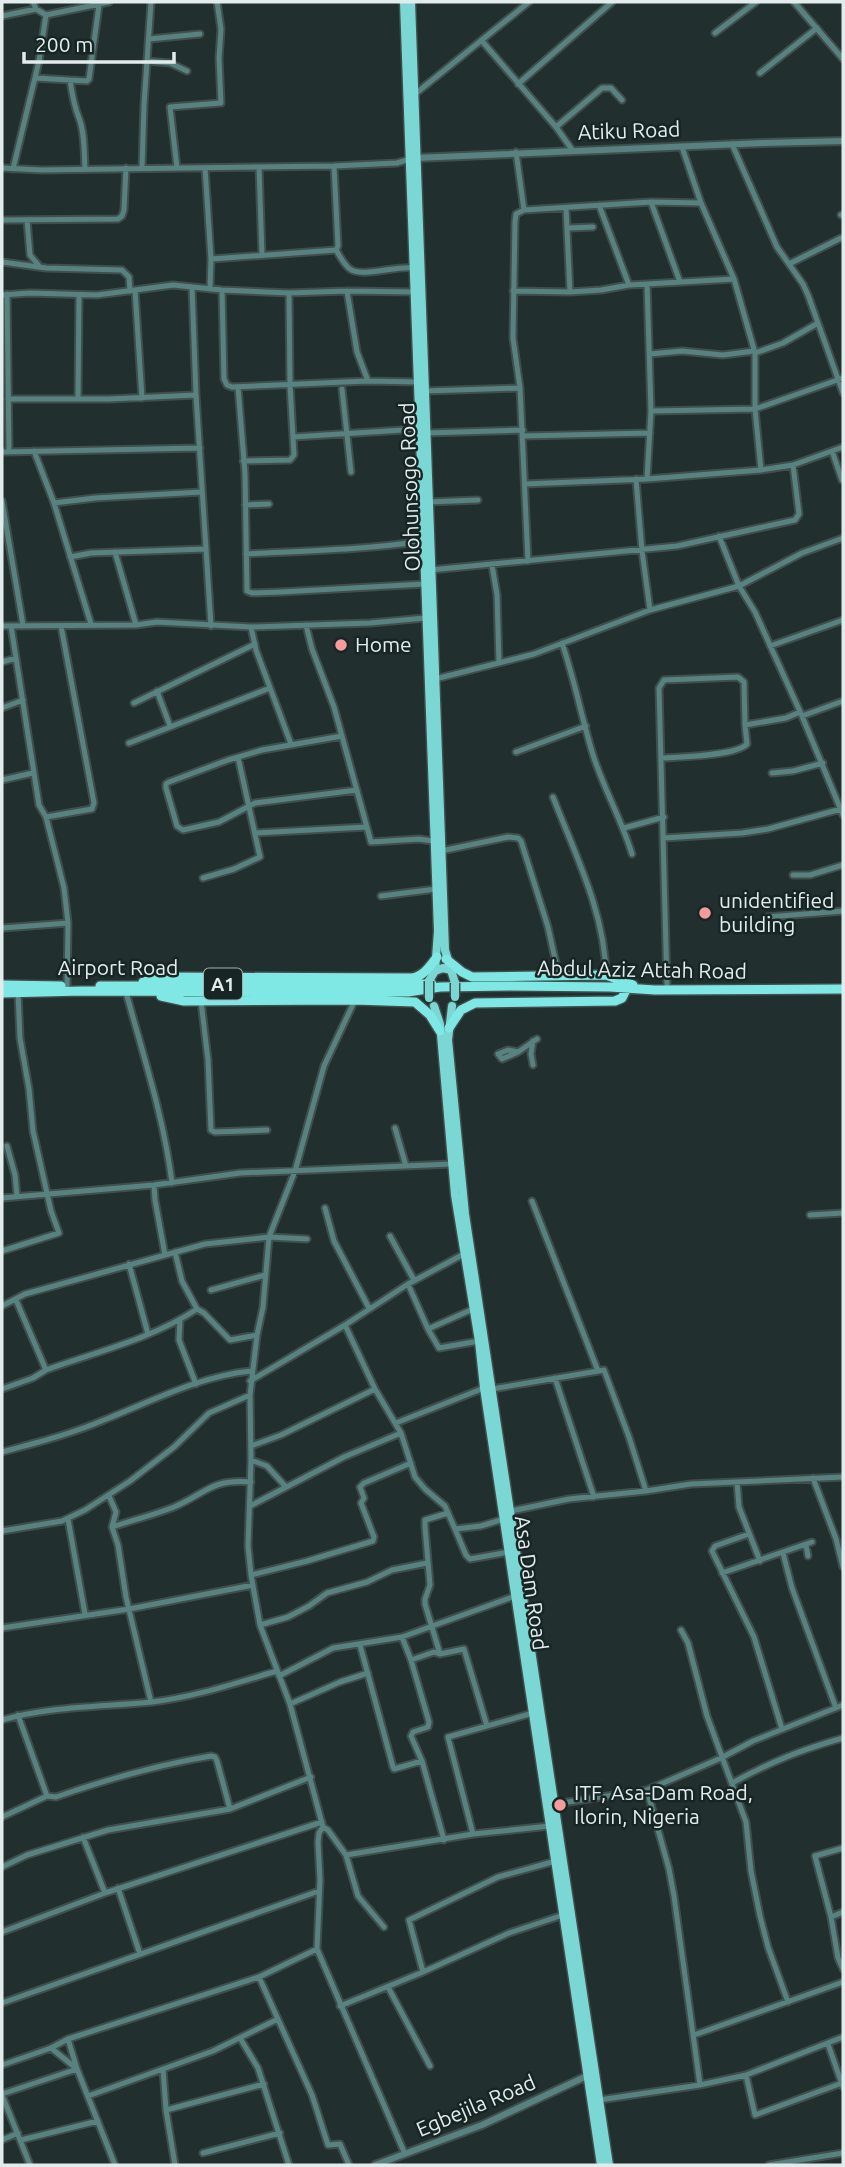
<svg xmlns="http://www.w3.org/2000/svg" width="845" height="2167" viewBox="0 0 845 2167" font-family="Ubuntu,sans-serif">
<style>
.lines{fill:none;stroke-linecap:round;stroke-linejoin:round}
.minor-casing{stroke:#404e4d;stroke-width:9}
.tertiary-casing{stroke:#404e4d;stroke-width:10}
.primary-casing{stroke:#404e4d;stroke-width:11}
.trunk-casing{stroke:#404e4d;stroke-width:12}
.minor{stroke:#578280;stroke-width:5}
.tertiary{stroke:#578280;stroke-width:6}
.primary{stroke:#7ad7d4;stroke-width:8}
.trunk{stroke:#80e8e4;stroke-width:9}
.primary-bridge-casing{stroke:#404e4d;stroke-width:11;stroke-linecap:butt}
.primary-bridge{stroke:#7ad7d4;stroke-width:8}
.poi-dot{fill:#f59b9c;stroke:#172625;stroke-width:2.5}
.labels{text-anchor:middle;stroke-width:5;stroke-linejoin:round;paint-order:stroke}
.shield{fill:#172625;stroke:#a6b1b0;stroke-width:2}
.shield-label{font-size:19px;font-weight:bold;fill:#e3ecec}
.street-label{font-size:21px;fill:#e3ecec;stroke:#172625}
.poi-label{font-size:21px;fill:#e3ecec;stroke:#172625;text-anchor:start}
</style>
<rect width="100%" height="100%" fill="#21302f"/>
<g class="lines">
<g class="minor-casing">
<path id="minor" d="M33 2 36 9 46 15 109 2
M794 2 843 59
M2 16 36 9
M715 33 756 2
M149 39 200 34
M482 41 556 127 573 151
M147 61 170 63 187 71
M760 73 817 28
M35 78 87 81 89 79 99 5
M70 80C72 94 74 106 79 118 85 133 84 153 85 169
M518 84 612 2
M415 94 529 2
M556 127 602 88H611L622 100
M732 144 777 247 803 284 808 295 843 393
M682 147 701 203 734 279 755 353V409L761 470
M516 152 524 210 516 214 515 222 513 338 520 388 528 561
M334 166 338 246 336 250C340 256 344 265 350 269 362 278 398 265 413 268
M259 167 262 255
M2 168 41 170 334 166 397 163 410 159
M142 168 144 105 151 2
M177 168 170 107 221 103 219 58 221 29 217 2
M205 168 211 259 210 289
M13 169 39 61 46 15
M651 202 680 282
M599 205 629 285
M566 208 570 292
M524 210 651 202 701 203
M841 215 843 214
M2 220 118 219 122 216 124 210 126 168
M27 220 30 255 40 267
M568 228 593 227
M211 259 336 250
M2 262 46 268 122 270 129 277 130 291
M789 264 841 238
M647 284 651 411 647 479
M192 288 196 395 211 626
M135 290 142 398
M222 290 224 379 227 385 232 387 368 381 417 382
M347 291 357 352 368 381
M513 291 570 292 601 290 629 285 734 279
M7 294 9 452
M2 295 30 293 97 295 173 285 222 290 289 293 347 291 414 292
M755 353 783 343 818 323
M650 354 682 351 723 355 754 351
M238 387 245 473 247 591 252 593 281 592 424 584
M342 389 351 472
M424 391 520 388
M78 398 79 295
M8 399H109L196 395
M651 411 755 409 843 378
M426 433 523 430
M523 436 650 433
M293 437 419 429
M34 451 54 503 91 624
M832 451 842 480
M2 452 200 448
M243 461 290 460 294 455 290 385 289 293
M636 479 642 551 650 610
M525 484 647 479 761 470 793 465 843 447
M2 501 23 625
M428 502 478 500
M54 503 95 498 202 492
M245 505 269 504
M719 536 739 586 802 553 843 538
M115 552 136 625
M246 554C305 551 364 550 423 541
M70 557 91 553 206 549
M492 565 497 595 499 663
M430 570 677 546 795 520 799 514 793 465
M306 625 312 649 334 707 371 842 419 839 433 841
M2 626 136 625 157 622 251 627 370 623 425 618
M11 626 39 805 46 817 64 888 68 923 67 986
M251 627 256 650 291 744
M562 643C575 681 582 720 594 758 605 791 622 821 632 854
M770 646 843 620
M2 662 16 658
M435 679 534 654 650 610 739 586 755 612 802 716 843 815
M157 691 170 726
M134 703 255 644
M2 708 23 700
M802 716 843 701
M342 736 262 750 228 760 169 782 166 784V788L177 826 183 830 219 822 255 803 357 790
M129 743 270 688
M516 752 586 726
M661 758C679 757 736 756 747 744L745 725
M772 773 793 771 823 763
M2 780 33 773
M553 797C575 854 605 913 606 975
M46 817 92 809 94 803 61 626
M624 828 664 817
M255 833 366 827
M664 838 742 833 768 829 841 809
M441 851 508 837 518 838 521 841 548 927 559 977
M793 875H810L843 865
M203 878 234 869 260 857 238 757
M381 896 436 889
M767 917 843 911
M3 928 68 923
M667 985 659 688 664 680 738 677 744 682 745 725 786 718 800 712
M126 992C143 1055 164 1118 172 1183
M355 1000 324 1066 295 1171 269 1237 263 1307 257 1335 250 1395 251 1460 248 1546 251 1575 260 1625 290 1704 323 1827 319 1833 318 1842 320 1880 317 1949 405 2154
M201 1001 208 1060 211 1130 215 1132 267 1130
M518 1052 508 1050 498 1054 502 1059 516 1053 518 1052 537 1039
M533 1065 531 1054 533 1041
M395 1128 406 1166
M7 1146 15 1175 17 1196
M154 1185 155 1200 165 1255
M2 1198 154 1185 240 1173 451 1164
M532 1201 598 1371
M325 1208 334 1241 369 1308
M810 1215 843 1213
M390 1236 414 1280
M2 1251 59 1233 51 1211 33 1131 29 1089 20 1038 18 993
M129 1264 148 1334
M408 1284 428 1329 439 1348 479 1341
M211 1290 265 1275
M16 1300 46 1370
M2 1306 25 1294 205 1244 269 1237 307 1239
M197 1309 204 1313 230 1340 257 1335
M180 1320 179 1340 196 1384
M345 1325 375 1389 401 1433 415 1477 425 1489 445 1506 455 1529 481 1526 504 1519
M428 1329 473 1309
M555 1378 594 1497
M250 1381 345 1325 408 1284 464 1254
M2 1389 33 1378 46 1370C96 1352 152 1339 197 1309L182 1281 175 1252
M492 1389 604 1370 629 1437 646 1491
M396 1423 484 1388
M251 1446 281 1435 375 1389
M2 1452C36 1443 71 1434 104 1420 152 1401 200 1376 251 1371
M251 1460 267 1466 286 1487
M813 1478 836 1539 843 1567
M737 1482 739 1507 760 1561
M109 1496 116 1512 112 1527 118 1545 126 1597 151 1702
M250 1506 344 1457 401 1433
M511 1511 569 1499 646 1491 691 1484 843 1477
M68 1519 85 1614
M112 1527C133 1520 154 1515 174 1507 207 1493 210 1479 251 1482
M455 1529 466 1555 470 1559 509 1552
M2 1531 62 1521 85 1510 130 1481 174 1447 209 1413 250 1395
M749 1534 715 1546 712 1551 754 1637 782 1729
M806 1545 808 1556
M783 1553 792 1588 836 1708
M722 1573 812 1542
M251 1575 307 1561 373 1541 374 1537 361 1503 364 1498 360 1487 364 1483 411 1463
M260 1625 288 1617 309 1606 327 1593 367 1582 392 1570 427 1563
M2 1628 129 1609 253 1585
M681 1630 688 1643 707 1716 746 1822 751 1871 760 1916 768 1947 788 2002
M402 1637 411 1660 429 1722 428 1727 413 1732 411 1736 422 1761 444 1840
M360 1645 393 1767 394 1769 422 1761
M440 1654 425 1604V1599L430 1585 425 1527V1520L448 1513
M411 1660 434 1652 440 1654 464 1649 487 1726
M279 1676 333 1648 402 1637 515 1596
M290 1704 340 1682 368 1673
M18 1715 47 1796
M2 1720C51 1706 101 1707 152 1702 195 1697 236 1683 277 1671
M732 1783C771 1762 800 1750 843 1738
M647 1790 669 1869 674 1896 700 2085
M555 1804 647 1790 721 1758 753 1741 843 1705
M2 1817 47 1796 56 1797C108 1779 157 1765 211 1756L215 1757 217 1761 230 1809
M323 1827 328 1830 346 1855 473 1834 550 1826
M473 1834 448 1737 533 1713
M83 1837 105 1893
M843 1848 815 1856 831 1917 838 1958 843 1969
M346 1855 358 1896 384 1927
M2 1867 27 1855 108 1830 230 1809 311 1777
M118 1888 140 1954
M831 1917 843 1912
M2 1932 105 1893 322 1822
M423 1972 409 1920 498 1877 556 1861
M259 1977 312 2095 328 2145 340 2144 349 2165
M388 1987 430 2066
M2 2003 319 1891
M340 2006 423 1972 509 1933 563 1915
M694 2035 843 1982
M240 2038 258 2068 289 2165
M68 2039 77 2069 115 2165
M828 2044 843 2087
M51 2048 77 2069
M2 2065 51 2048 68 2039 259 1977 317 1949
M163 2069 166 2110
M746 2075 755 2115 842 2083
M2 2094 77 2069
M2 2095 30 2165
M88 2096 213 2051 278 2019
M599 2100 700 2085 746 2075 843 2037
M2 2140 18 2133
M21 2140 98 2121
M203 2153 280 2133
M175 2165 166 2110 264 2084
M769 2165 843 2153"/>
</g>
<g class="tertiary-casing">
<path id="tertiary" d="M415 158 763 143 843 141
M375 2165 482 2125 589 2075"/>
</g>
<g class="primary-casing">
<path id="primary" d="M404 2 438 931 435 971
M411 2 445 950 451 970
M429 981 435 971 443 968 451 970 455 983
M434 1006 440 1024 455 1195 479 1341 484 1388 601 2165
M452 1006 448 1040 465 1214 609 2165"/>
</g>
<g class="trunk-casing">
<path id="trunk" d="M446 959 462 972 472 977 606 975 633 985
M143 982 160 977 412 978C424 976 430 966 437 957
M2 985 61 986
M100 986 432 984
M2 993 82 991 408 992 440 987 511 986 610 987 655 990 843 989
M161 996 184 1001 355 1000 415 1002 430 1015 440 1031
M449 1028 461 1010 475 1003 615 1001 622 998 627 988"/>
</g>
<use href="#minor" class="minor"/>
<use href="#tertiary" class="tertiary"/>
<use href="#primary" class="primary"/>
<use href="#trunk" class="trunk"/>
<g class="primary-bridge-casing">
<path id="primary-bridge" d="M429 981V998
M455 983V997"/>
</g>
<use href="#primary-bridge" class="primary-bridge"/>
</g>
<g class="poi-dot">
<circle cx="341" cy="645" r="7"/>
<circle cx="705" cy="913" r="7"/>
<circle cx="560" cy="1805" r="7"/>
</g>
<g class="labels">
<rect class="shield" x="204" y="968.5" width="38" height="31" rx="5"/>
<g class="shield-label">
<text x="223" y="991">A1</text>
</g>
<g class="street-label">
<text transform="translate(629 131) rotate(-2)" y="7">Atiku Road</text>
<text transform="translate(410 487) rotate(-92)" y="7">Olohunsogo Road</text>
<text x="118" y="975">Airport Road</text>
<text transform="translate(642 970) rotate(1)" y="7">Abdul Aziz Attah Road</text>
<text transform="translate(531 1583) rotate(82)" y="7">Asa Dam Road</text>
<text transform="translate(476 2106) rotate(-23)" y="7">Egbejila Road</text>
</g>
<g class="poi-label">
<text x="355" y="652">Home</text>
<text x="719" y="908">unidentified<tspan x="719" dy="24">building</tspan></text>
<text x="574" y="1800">ITF, Asa-Dam Road,<tspan x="574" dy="24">Ilorin, Nigeria</tspan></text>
</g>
</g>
<rect width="845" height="2167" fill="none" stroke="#e3ecec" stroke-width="7"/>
<path d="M24 52v10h150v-10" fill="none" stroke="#e3ecec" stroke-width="3.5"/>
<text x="35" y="52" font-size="21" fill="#e3ecec" stroke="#172625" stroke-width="5" paint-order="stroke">200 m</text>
</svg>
